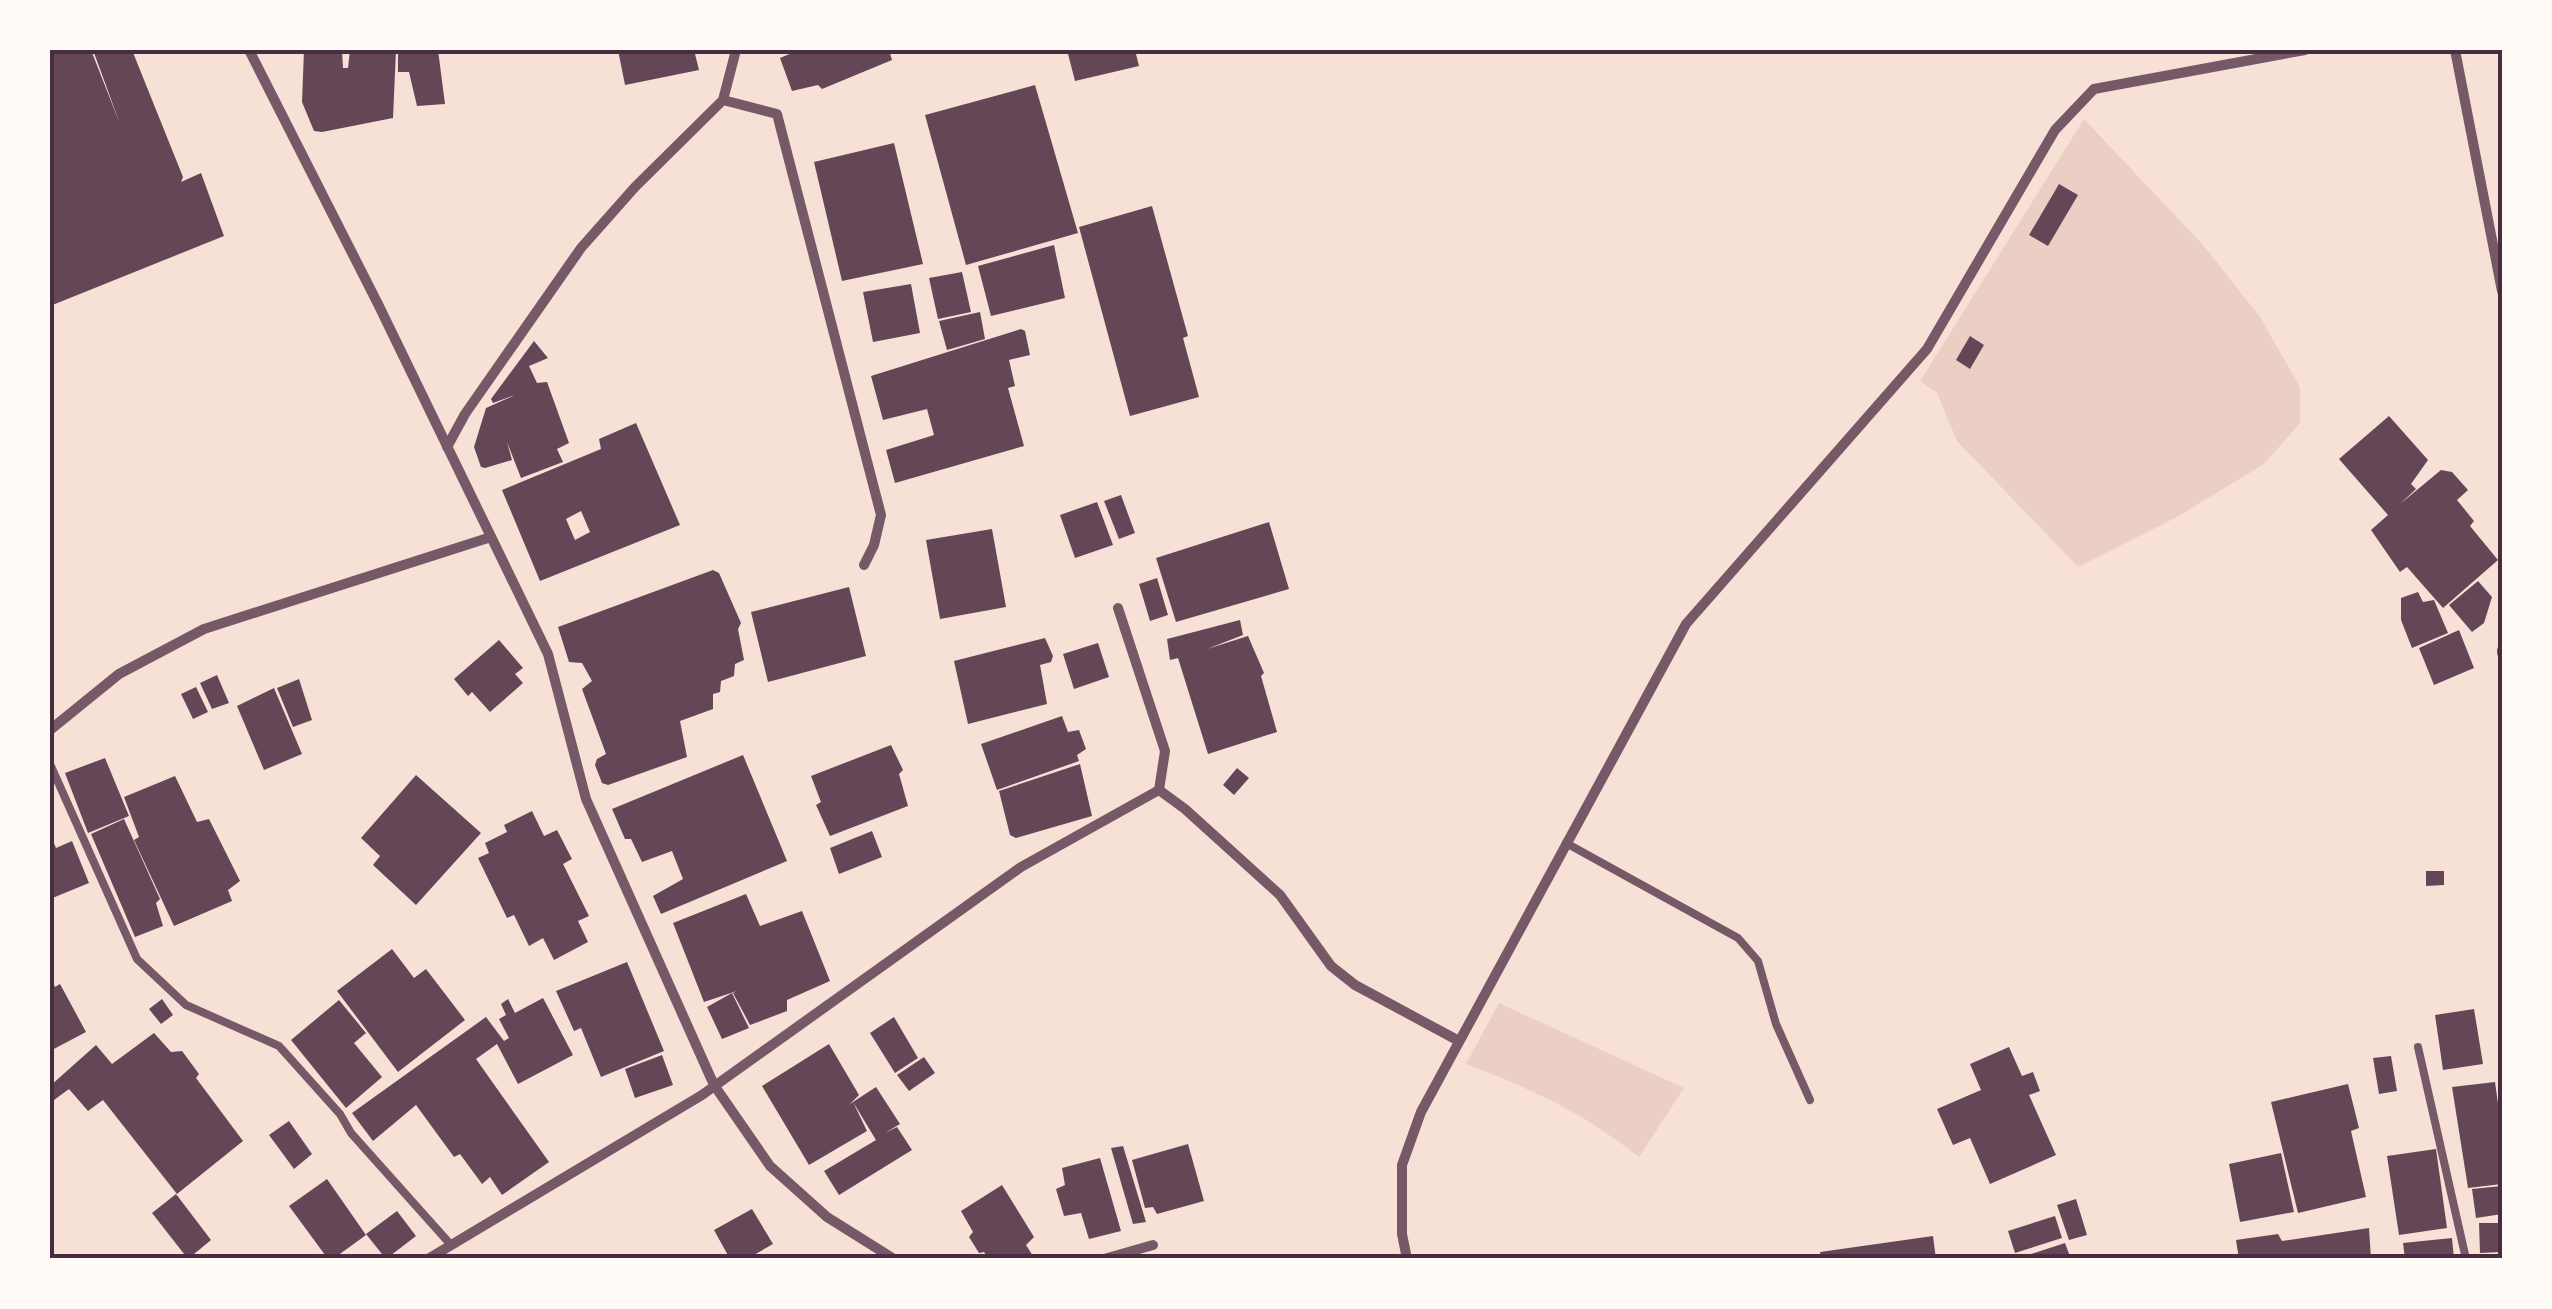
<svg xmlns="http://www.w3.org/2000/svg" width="2552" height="1309" viewBox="0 0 2552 1309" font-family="'Fira Sans',sans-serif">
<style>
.green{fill:#ebcfc5}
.building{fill:#644757;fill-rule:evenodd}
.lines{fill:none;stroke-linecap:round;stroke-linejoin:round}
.service{stroke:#755966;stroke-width:8}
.minor{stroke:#755966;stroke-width:10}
.neatline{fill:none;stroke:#4a2c40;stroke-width:4}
</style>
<rect width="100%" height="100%" fill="#f7e1d7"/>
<path class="green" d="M2084 119 2204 246 2260 317 2300 387V423L2264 464 2177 517 2078 567 1957 441 1937 393 1920 381Z
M1499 1003 1684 1088 1639 1157C1582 1112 1534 1090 1466 1064Z"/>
<path class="building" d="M50 50H91L120 124 93 50H132L183 177 181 182 201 173 224 236 50 306Z
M304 50H342L343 68H348L350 50H396L393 118 322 132 314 131 302 102Z
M398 50H438L445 104 417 106 409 72H398Z
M618 50H694L699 70 625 85Z
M799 50H889L892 60 822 89 818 85 792 91 780 58Z
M1067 50H1135L1139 66 1075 81Z
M1035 85 1078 233 966 265 925 115Z
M894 143 923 264 842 281 814 162Z
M2059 184 2078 195 2048 246 2029 235Z
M1152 206 1188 336 1183 338 1199 397 1130 416 1079 227Z
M1054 245 1065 298 991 316 978 266Z
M962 272 971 312 938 319 929 278Z
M911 284 920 333 873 342 863 292Z
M980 312 985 339 947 350 939 321Z
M1021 329 1025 331 1030 355 1009 360 1015 386 1008 388 1024 446 895 483 886 450 934 435 927 409 883 420 871 376Z
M1970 336 1984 345 1970 369 1956 360Z
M534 341 548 358 529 366 537 383 547 382 569 443 557 449 563 462 521 478 507 442 512 460 485 468 481 467 474 447 486 408 515 395 493 403 491 399Z
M2389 416 2428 460 2411 484 2416 489 2400 504 2441 470 2452 472 2468 490 2457 500 2474 521 2470 526 2498 560 2443 608 2407 567 2400 572 2371 530 2388 515 2339 459Z
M636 423 680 525 540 581 502 490 601 449 599 439ZM581 511 590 532 575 540 566 519Z
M1121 495 1135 533 1119 539 1104 501Z
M1097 502 1113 545 1075 558 1060 515Z
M1269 522 1289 589 1176 622 1156 558Z
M992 529 1006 607 940 619 926 540Z
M713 570 719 573 741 623 738 629 744 660 735 664 734 676 721 681 720 692 713 694V709L680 721 687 757 608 785 602 783 595 765 597 759 606 754 582 689 592 681 582 663 569 662 558 627Z
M1157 578 1168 615 1150 621 1139 584Z
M2478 581 2492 597 2484 623 2472 632 2449 605Z
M849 587 866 656 768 682 751 612Z
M2418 592 2423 602 2434 600 2448 633 2412 648 2401 620V598Z
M1240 620 1243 635 1207 649 1248 636 1264 673 1261 676 1277 732 1208 754 1178 658 1170 660 1167 639Z
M2459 630 2474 668 2434 685 2419 648Z
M1045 638 1053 656 1051 662 1040 665 1047 704 968 724 954 661Z
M499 640 523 668 515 674 523 683 490 712 472 692 468 696 454 679Z
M1098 643 1109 677 1074 689 1063 654Z
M217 675 229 703 212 709 200 683Z
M299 679 312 720 293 727 277 688Z
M196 687 208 712 193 719 181 694Z
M274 688 302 754 264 770 237 706Z
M1062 716 1068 732 1079 730 1086 749 1077 755 1079 761 997 790 981 744Z
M891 745 903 770 899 774 908 806 830 836 816 805 821 802 811 776Z
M743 755 787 861 661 914 653 896 683 879 672 851 642 862 631 839H625L612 809Z
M105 758 129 816 88 833 65 773Z
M1080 764 1092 816 1016 838 1010 835 999 791Z
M1237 768 1249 778 1234 795 1223 785Z
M416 775 481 833 416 905 373 865 380 856 361 838Z
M175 776 197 822 209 819 240 881 228 890 232 901 174 926 134 840 139 837 124 797Z
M532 811 544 836 557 830 572 859 563 864 589 916 578 921 588 942 554 960 543 938 529 946 514 915 507 918 478 858 489 853 485 843 507 832 504 825Z
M124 819 160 899 156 903 163 926 135 937 91 834Z
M872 831 882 857 839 874 830 848Z
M50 834 56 848 72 841 89 883 50 899Z
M2426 871H2444V885L2426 886Z
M746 894 760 926 802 911 830 981 787 1000V1011L750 1025 733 993 737 991 704 1002 673 923Z
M392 949 414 978 426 969 465 1020 398 1072 337 991Z
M627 962 664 1051 601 1077 581 1028 574 1031 556 991Z
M50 977 55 987 60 984 86 1032 50 1051Z
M732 993 749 1028 722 1039 707 1007Z
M543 998 573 1055 518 1084 497 1044 476 1059 549 1162 502 1195 490 1177 482 1184 460 1154 454 1157 416 1105 373 1141 352 1113 486 1017 504 1041 509 1038 499 1019 506 1015 501 1004 508 999 515 1013Z
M162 999 173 1015 161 1024 149 1009Z
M339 1000 366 1033 354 1043 382 1077 346 1108 291 1040Z
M2474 1009 2483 1064 2443 1070 2435 1015Z
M894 1017 918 1058 895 1073 870 1033Z
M154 1033 171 1052 182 1051 199 1074 196 1078 243 1141 177 1194 103 1100 88 1111 69 1089 50 1103V1086L96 1045 112 1064Z
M829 1044 859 1095 849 1105 853 1102 867 1131 809 1165 762 1086Z
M2009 1047 2022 1076 2033 1072 2040 1091 2029 1095 2056 1155 1990 1184 1970 1138 1953 1145 1937 1109 1981 1090 1970 1064Z
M662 1055 673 1085 635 1098 625 1069Z
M2391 1056 2397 1091 2379 1094 2373 1058Z
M924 1057 935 1073 909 1091 897 1075Z
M2495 1082 2502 1132V1184L2468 1188 2452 1087Z
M2348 1084 2359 1128 2351 1131 2366 1197 2298 1213 2271 1102Z
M876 1087 900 1124 885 1133 897 1127 912 1150 839 1195 824 1171 876 1140 853 1102Z
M289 1121 312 1154 294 1169 269 1135Z
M1188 1144 1204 1201 1157 1214 1153 1207 1145 1208 1132 1160Z
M1123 1146 1146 1222 1133 1224 1111 1148Z
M2436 1149 2447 1228 2399 1235 2387 1156Z
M2281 1153 2294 1212 2240 1222 2229 1164Z
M1100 1158 1121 1231 1089 1239 1081 1213 1064 1216 1056 1189 1065 1185 1062 1168Z
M327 1179 366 1235 333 1259H328L289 1206Z
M1002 1185 1034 1237 1026 1245 1035 1259H989L984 1252 979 1253 969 1237 973 1232 961 1211Z
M2502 1186V1214L2476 1218 2472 1189Z
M176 1194 211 1240 188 1259 152 1213Z
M2076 1199 2087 1235 2069 1240 2057 1205Z
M752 1209 773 1244 747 1259H730L714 1230Z
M397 1211 416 1236 386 1259 366 1234Z
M2055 1216 2062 1238 2015 1253 2008 1231Z
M2479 1223H2502V1252L2480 1253Z
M2369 1228 2371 1259H2239L2236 1240 2278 1234 2282 1241Z
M1933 1236 1936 1259H1821L1820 1252Z
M2452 1238 2454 1259H2405L2403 1243Z
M2065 1243 2071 1259H2019V1258Z"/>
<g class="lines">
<path class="service" d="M50 764 137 959 186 1005 279 1046 340 1114 351 1133 451 1245
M1566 843 1738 938 1758 961 1776 1024 1810 1100
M2418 1047 2466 1259"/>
<path class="minor" d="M249 50 378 304 548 654 586 799 714 1085 770 1166 827 1217 894 1259
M2455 50 2502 291
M723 100 777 114 881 515 874 545 864 565
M447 447 465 414 581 248 635 187 723 100 736 50
M1118 608 1165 751 1159 790
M2502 650V653
M50 730 119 674 204 629 491 537
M428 1259 702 1095 1021 867 1159 790 1185 809 1280 895 1331 966 1355 985 1459 1041
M1104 1259 1153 1245
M1407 1259 1402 1234V1165L1421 1112 1686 624 1927 349 2055 130 2094 89 2305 50"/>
</g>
<rect width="2552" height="1309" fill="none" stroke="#fffaf5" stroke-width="105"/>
<rect x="52" y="52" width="2448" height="1204" class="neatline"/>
</svg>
